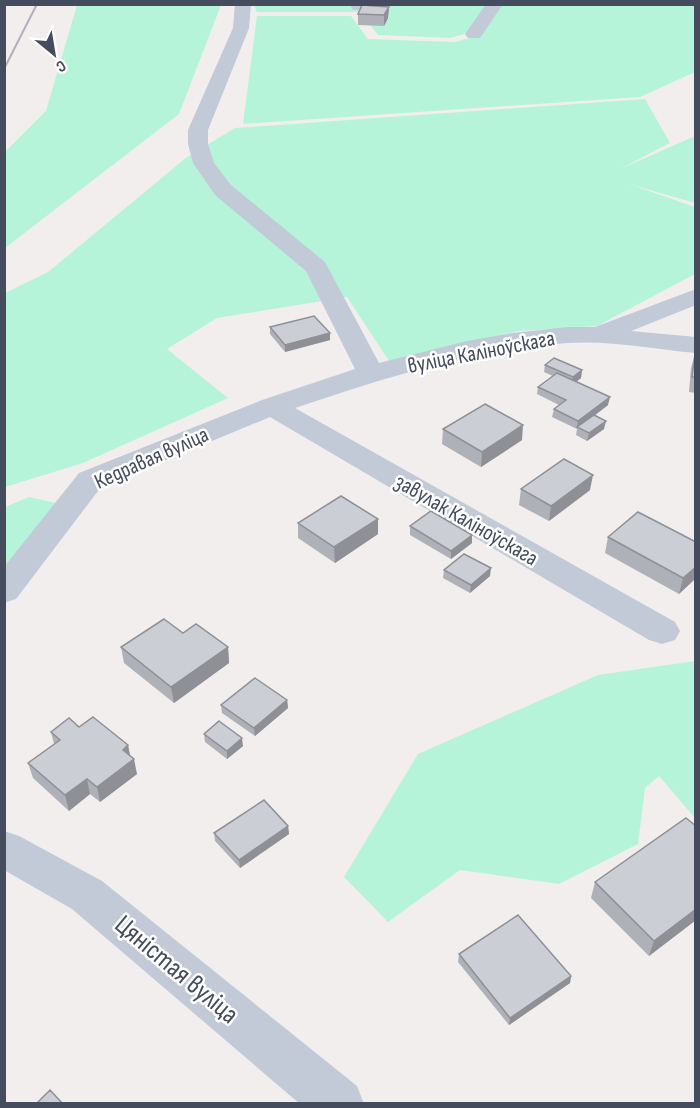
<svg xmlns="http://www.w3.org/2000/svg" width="700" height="1108" viewBox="0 0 700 1108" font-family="'Sofia Sans Condensed',sans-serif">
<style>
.green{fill:#b6f4d9}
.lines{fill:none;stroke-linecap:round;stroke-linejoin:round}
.minor{fill:#c2c9d7;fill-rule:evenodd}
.rail{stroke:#afb1b9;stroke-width:2}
.wall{fill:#afb1b8}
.shaded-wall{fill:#8f9096}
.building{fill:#ccced6;stroke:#8f9096;stroke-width:1.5}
.labels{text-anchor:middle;stroke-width:5;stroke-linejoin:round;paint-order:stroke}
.street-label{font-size:22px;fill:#444c5d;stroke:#fff}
.near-street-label{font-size:27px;fill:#444c5d;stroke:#fff}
</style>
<rect width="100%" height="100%" fill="#f1eeed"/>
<path class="green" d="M77 5H221L179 114 5 248V152L46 111Z
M254 5H488L468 33 450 38 378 35 360 12H257Z
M501 5H695V72L640 97 243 124 257 16H351L368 39 455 42 480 35Z
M645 99 670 143 620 169 695 136V203L629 184 695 207V274L597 326 519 331 389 361 347 297 217 318 167 349 228 398 83 463 5 487V293L48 272 187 157 235 128Z
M29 497 56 503 5 567V507Z
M695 661V818L659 776 645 788 638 844 559 884 460 870 388 922 344 877 418 754 598 675Z"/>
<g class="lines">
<path class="minor" d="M235 4H251L249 28 208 130V144L214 163 231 185 325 262 379 363 467 341 513 333 568 327H595L696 289V305L631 331 696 337V353C654 349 610 340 567 343 474 349 384 378 295 408L675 622 680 631 675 640 662 644 649 640 270 417 101 487 16 599 4 603V567L79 473 262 400 355 369 306 271 215 195 193 163 188 144V130L233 28Z
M353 4H369L365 10H353L351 7Z
M486 4H503L480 38H468L465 34Z
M4 831 19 836 102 881 357 1086 364 1104H300L72 909 4 870Z"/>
<path class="rail" d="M4 69 37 4"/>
</g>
<path class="wall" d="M389 7 388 18 384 26 358 25V14Z
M270 327 330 340 285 352 270 334Z
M695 354H696V393L689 392 691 368Z
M545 365 582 370 581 378 576 382 608 405 594 416 604 429 587 441 576 435 577 429 552 417 554 409 559 405 537 394 538 387 553 376 544 372Z
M443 429 522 440 481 467 442 444Z
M521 489 590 490 549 521 519 505Z
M298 523 378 534 335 563 298 538Z
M410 526 472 535V543L451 559 410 535Z
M608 537 696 542V578L679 594 605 553Z
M444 570 490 576 470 593 443 578Z
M183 633 228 647 229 663 174 703 124 663 121 647Z
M287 700 288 708 255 736 222 713 221 705Z
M79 727 128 745 130 756 137 774 100 802 90 794 69 811 33 778 28 763 54 744 51 732Z
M204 734 243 746 227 759 205 742Z
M288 826 289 834 240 868 215 841 214 833Z
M696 826V920L649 956 591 898 595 882Z
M459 954 571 976 570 983 509 1025 458 962Z"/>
<path class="shaded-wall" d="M389 7 388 18 384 26V15Z
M330 333V340L285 352V345Z
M582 370 581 378 572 385 573 377Z
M610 397 608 405 578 428 577 427 578 421Z
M606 421 604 429 587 441 589 433Z
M523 425 522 440 481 467 482 452Z
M593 475 590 490 549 521 551 506Z
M378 519V534L335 563 334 547Z
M472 535V543L451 559V551Z
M696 567V578L679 594 683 578Z
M491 568 490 576 470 593 471 585Z
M228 647 229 663 174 703 171 687Z
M287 700 288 708 255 736 254 728Z
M242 738 243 746 227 759V751Z
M128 745 131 761 134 759 137 774 100 802 97 787 123 750Z
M87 779 90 794 69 811 65 795Z
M288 826 289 834 240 868 239 860Z
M696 909V920L649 956 654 941Z
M571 976 570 983 509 1025 510 1018Z"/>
<path class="building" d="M362 5 389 7 384 15 358 14Z
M314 316 330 333 285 345 270 327Z
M695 354H696V377H692Z
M554 358 582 370 573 377 545 365Z
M557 373 610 397 578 421 554 409 566 400 538 387Z
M485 404 523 425 482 452 443 429Z
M594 415 606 421 589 433 577 427Z
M564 459 593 475 551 506 521 489Z
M341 496 378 519 334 547 298 523Z
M431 511 472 535 451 551 410 526Z
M638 512 696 542V567L683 578 608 537Z
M464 554 491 568 471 585 444 570Z
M164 619 183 633 196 624 228 647 171 687 121 647Z
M255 678 287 700 254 728 221 705Z
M93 717 128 745 123 750 134 759 97 787 87 779 65 795 28 763 60 740 51 732 69 718 79 727Z
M219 721 242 738 227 751 204 734Z
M264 800 288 826 239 860 214 833Z
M686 818 696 826V909L654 941 595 882Z
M518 915 571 976 510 1018 459 954Z
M50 1090 63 1104H36Z"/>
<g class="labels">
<g class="street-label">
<text transform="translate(481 351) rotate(-11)" y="8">вуліца Каліноўскага</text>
<text transform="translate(151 457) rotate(-24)" y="8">Кедравая вуліца</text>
<text transform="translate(467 519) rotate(30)" y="8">завулак Каліноўскага</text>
</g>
<g class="near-street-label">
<text transform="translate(177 969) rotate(40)" y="9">Цяністая вуліца</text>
</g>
</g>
<rect width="700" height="1108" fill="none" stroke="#444c5d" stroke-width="12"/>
<g transform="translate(54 54) rotate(150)" stroke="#ffffff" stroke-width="4.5" paint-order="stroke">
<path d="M0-4.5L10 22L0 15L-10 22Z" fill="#444c5d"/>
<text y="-9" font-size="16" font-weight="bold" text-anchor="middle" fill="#444c5d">С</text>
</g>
</svg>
